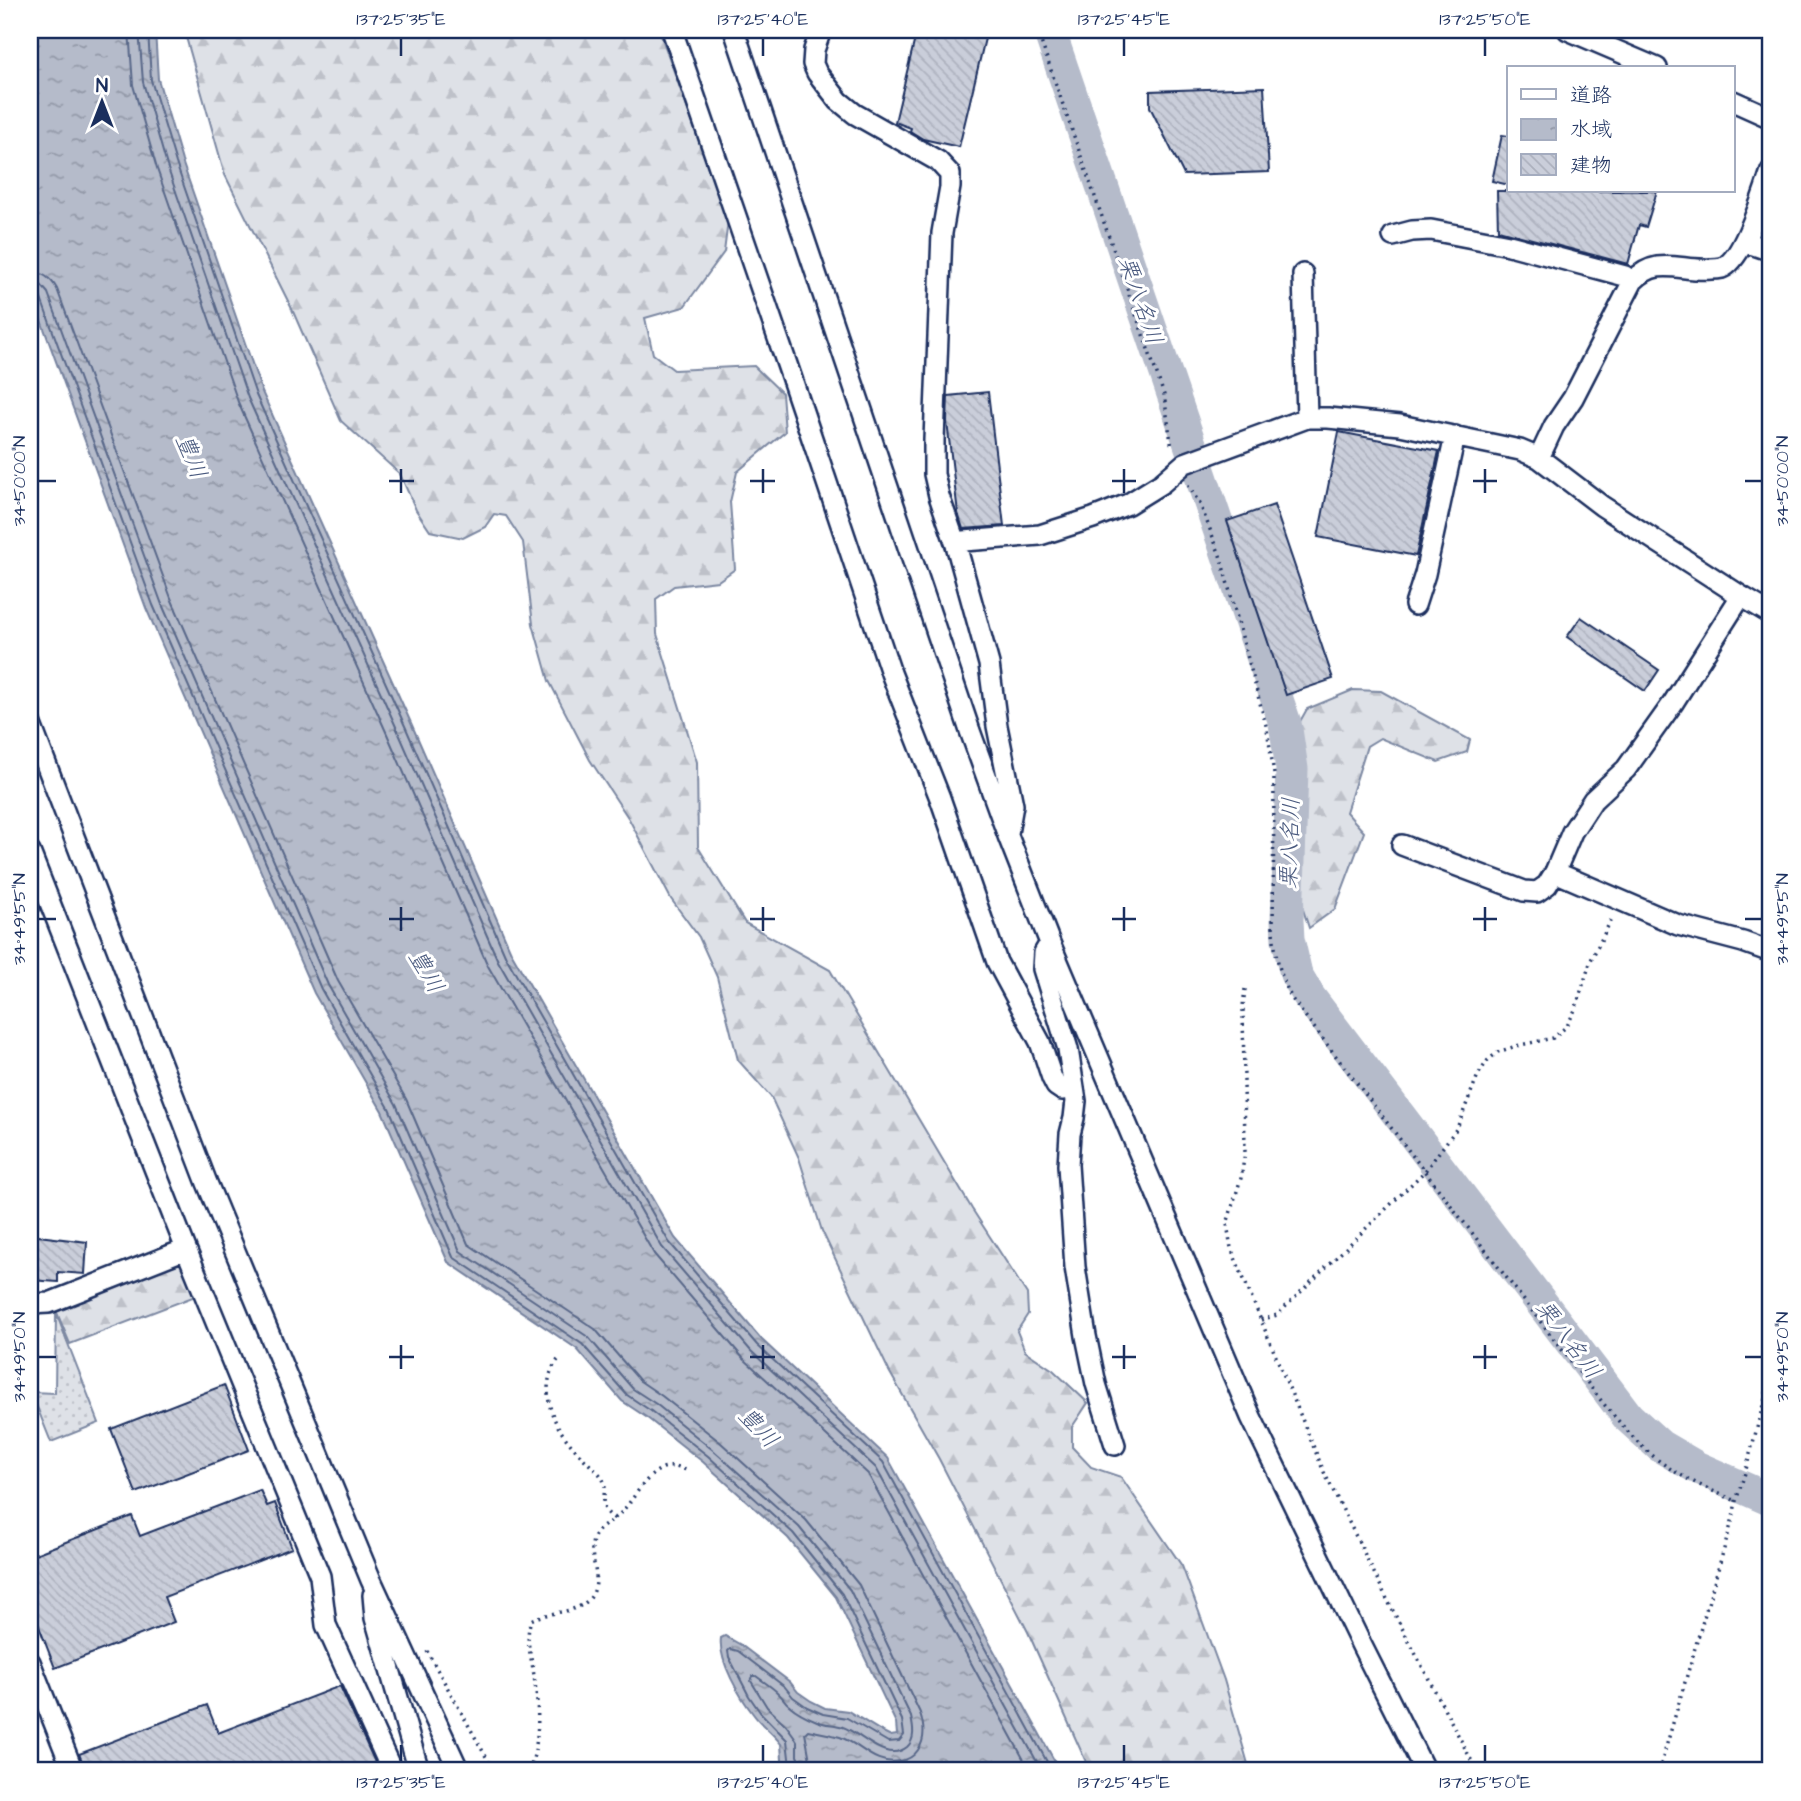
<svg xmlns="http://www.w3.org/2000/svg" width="1801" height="1801" viewBox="0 0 1801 1801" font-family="'Architects Daughter','Klee One',sans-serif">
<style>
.grass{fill:url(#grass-dots);stroke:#7c88a2;stroke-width:2}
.forest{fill:url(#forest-firs);stroke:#7c88a2;stroke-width:2}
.water{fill:url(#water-ripples);stroke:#77839f;stroke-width:2}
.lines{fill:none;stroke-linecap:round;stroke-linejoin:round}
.shore{stroke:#596789;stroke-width:2}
.river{stroke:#b5bbca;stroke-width:33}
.building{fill:url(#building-back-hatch);stroke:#1b2f5e;stroke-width:2}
.street-casing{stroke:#1b2f5e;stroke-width:24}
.path{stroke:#1b2f5e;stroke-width:3.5;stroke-dasharray:2 5;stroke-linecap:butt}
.street{stroke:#fff;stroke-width:19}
.ticks{fill:none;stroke:#1b2f5e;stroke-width:2.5}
.labels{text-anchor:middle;stroke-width:6;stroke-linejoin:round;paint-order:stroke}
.water-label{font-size:23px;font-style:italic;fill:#49597e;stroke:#fff}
.neatline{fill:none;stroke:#1b2f5e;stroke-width:2.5}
.ticks-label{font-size:18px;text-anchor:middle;fill:#1b2f5e}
</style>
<defs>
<pattern id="grass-dots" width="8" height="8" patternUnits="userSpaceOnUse" patternTransform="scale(1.75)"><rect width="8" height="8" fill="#dee1e7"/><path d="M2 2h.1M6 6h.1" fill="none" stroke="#bec1c9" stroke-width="1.8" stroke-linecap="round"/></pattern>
<pattern id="forest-firs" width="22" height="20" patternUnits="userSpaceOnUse" patternTransform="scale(1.75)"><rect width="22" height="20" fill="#dee1e7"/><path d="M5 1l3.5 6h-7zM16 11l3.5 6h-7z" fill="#bec1c9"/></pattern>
<pattern id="water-ripples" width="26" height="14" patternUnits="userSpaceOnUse" patternTransform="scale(1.75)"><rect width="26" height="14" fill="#b5bbca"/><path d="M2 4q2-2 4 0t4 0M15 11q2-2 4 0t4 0" fill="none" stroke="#9298a7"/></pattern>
<pattern id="building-back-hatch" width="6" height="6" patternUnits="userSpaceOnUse" patternTransform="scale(1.75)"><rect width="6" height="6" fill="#caceda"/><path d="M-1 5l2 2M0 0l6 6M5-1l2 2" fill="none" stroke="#adb1be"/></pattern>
</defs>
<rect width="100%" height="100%" fill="#fff"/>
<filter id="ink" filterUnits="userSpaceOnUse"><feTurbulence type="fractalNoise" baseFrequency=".0143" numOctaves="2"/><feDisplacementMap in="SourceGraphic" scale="14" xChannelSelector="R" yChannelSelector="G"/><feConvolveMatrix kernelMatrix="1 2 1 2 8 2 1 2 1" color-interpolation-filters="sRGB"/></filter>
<g filter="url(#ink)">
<path class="grass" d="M56 1313 99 1423 51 1442 31 1392 55 1393Z"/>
<path class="forest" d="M184 30H659L728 221 724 252 684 307 645 318 653 354 674 370 754 366 782 393 785 432 737 472 730 502 735 569 718 581 674 586 656 599 657 634 697 762 698 847 745 923 830 970 972 1209 1027 1294 1028 1314 1017 1331 1025 1351 1053 1370 1088 1403 1072 1427V1447L1091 1467 1121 1477 1182 1566 1224 1680 1250 1771H1090L1028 1632 939 1459 889 1371 822 1231 799 1158 771 1097 738 1060 717 977 699 937 671 899 629 819 590 760 549 681 533 624 523 542 506 516 494 514 485 527 463 538 430 531 416 510 400 474 341 421 291 307 225 175Z
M1353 690 1381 691 1470 740 1467 752 1438 762 1380 738 1367 746 1346 812 1364 832 1335 909 1309 928 1300 900 1304 762 1298 725 1307 709Z
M183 1259 198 1295 70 1344 55 1308Z"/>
<path class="water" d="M30 30H155L158 79 182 161 262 392 411 723 512 954 675 1238 762 1340 888 1458 1060 1771H787L782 1760 781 1744C773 1733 762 1726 754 1715 740 1697 718 1661 721 1638L725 1636 741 1645 790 1682 798 1692 811 1701 825 1708 848 1711 881 1731 891 1736 897 1735 896 1723 836 1597 788 1538 703 1462 646 1417 622 1401 577 1349 448 1262 382 1111 314 993 146 608 30 290Z"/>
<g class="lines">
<path class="shore" d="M129 30 133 85 157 169 238 402 387 734 488 966 654 1254 743 1358 868 1474 1030 1771
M139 30 143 82 167 166 248 398 397 729 498 961 662 1247 751 1351 876 1468 1042 1771
M148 30 151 80 176 163 256 395 405 726 506 957 669 1242 757 1345 883 1462 1052 1771
M30 272C43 272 51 278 57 289L171 598 338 981 406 1099 468 1244 595 1329 640 1381 662 1396 720 1442 806 1520 859 1585 920 1713C924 1725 926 1739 918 1750 914 1756 907 1760 900 1761 874 1766 861 1744 840 1737 829 1734 818 1732 808 1730L805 1733 812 1771
M30 282 41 285 48 293 161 602 328 985 396 1104 460 1251 588 1337 633 1389 656 1404 713 1450 799 1527 850 1590 911 1717C913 1727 916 1739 907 1747 886 1764 861 1733 843 1727 835 1724 825 1725 817 1721 807 1717 797 1712 789 1705 784 1701 782 1696 778 1693 772 1687 764 1682 756 1676H753L751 1681 767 1707 786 1725 794 1736 797 1741V1756L801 1764 802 1771
M30 291 35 292 40 296 153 605 321 989 389 1108 453 1257 582 1344 627 1395 651 1411 708 1456 793 1533 842 1594 902 1720 904 1735 899 1741 888 1742 847 1718 823 1714 807 1707 793 1697 785 1687 738 1651 730 1649 728 1651 729 1657 749 1696 760 1712 787 1740 789 1758 793 1771"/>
<path class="river" d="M1049 30 1285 723 1292 769 1287 920 1288 939 1296 974 1310 998 1628 1417 1660 1446 1696 1467 1771 1500"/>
</g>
<path class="building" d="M917 30H987L959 147 923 139 910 131 911 128 895 122Z
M1264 87 1269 172 1184 175 1150 107V91Z
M1502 135 1509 136V185L1492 181Z
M1497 191H1657L1646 227 1639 225 1628 264 1498 230Z
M988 392 1004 526 963 529 958 513 947 422 948 396Z
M1339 432 1439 451 1416 556 1318 537Z
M1274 505 1333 679 1286 695 1227 521Z
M1581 617 1659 670 1645 691 1567 637Z
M30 1235 87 1242 85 1274 58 1272V1282L30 1280Z
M224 1385 249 1450 136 1493 111 1429Z
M260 1490 267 1506 275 1503 292 1548 164 1597 174 1622 55 1668 30 1603V1556L132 1516 140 1536Z
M340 1686 379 1771H86L79 1754 207 1705 218 1733Z"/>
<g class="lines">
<g class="street-casing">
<path id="street" d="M672 30 791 376 891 673 940 798 997 962 1040 1042 1052 1078 1056 1086 1062 1090 1070 1089 1073 1083
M734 30 970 731 1008 836 1050 943 1251 1417 1362 1646 1425 1771
M821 30 814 50 813 64 817 73 839 101 855 114 938 161 950 174V187L942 233 934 440V474L939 496 956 545 989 664 997 726 1013 805 1008 833
M1568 30 1657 68
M1733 101 1771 118
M1393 236 1412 231 1431 230 1509 245 1625 276 1633 281
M1745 242 1771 251
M1303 274 1307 418
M1539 458 1554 426 1573 398 1633 281C1658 255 1681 272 1711 269 1714 269 1718 269 1722 268 1744 259 1763 194 1771 171
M956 545 964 541 1040 535 1093 518 1128 504 1162 483 1185 463 1307 418H1328L1400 425 1520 450 1539 458 1602 506 1741 596 1771 614
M1415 605 1425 574 1455 436
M30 722 207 1183 371 1580 459 1771
M1402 845 1524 891 1537 892 1547 885 1555 872 1572 832 1593 800 1626 769 1673 703 1741 596
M30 852 186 1249 320 1576 326 1625 392 1771
M1555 872 1678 925 1743 942 1771 952
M1050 943 1044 953 1043 969 1068 1049 1076 1101 1074 1118 1070 1134 1068 1165 1075 1267 1086 1336 1096 1384 1115 1445
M30 1304 49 1303 186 1249
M373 1595 375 1618 419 1771
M30 1662 73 1771"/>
</g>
<path class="path" d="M1037 30 1164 395 1172 449
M1188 485 1200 504 1220 555 1267 729 1274 774 1273 932C1276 959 1280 975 1292 999L1603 1403C1621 1424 1639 1446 1662 1463 1684 1479 1710 1490 1736 1501
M1245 989 1243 1006 1245 1152 1241 1178 1227 1224 1231 1248 1324 1472 1391 1607 1477 1771
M1261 1320 1277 1315 1425 1171 1457 1128 1478 1075 1488 1060 1498 1052 1516 1046 1553 1038 1567 1026 1575 1010 1591 960 1612 918
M558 1360C551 1368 548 1379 548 1390 548 1423 571 1446 593 1468 596 1471 599 1473 601 1476 613 1493 591 1503 615 1519
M427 1651 494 1771
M529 1771C542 1738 538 1703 533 1669 530 1651 525 1638 531 1620 550 1610 583 1615 593 1593 602 1575 588 1557 593 1540 596 1529 607 1525 615 1518 633 1504 641 1478 663 1468 672 1465 681 1468 689 1471
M1659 1771 1733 1518 1736 1501 1745 1473 1771 1375"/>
<use href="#street" class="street"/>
</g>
</g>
<path class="ticks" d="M401 38V56M763 38V56M1124 38V56M1485 38V56M401 469V493M763 469V493M1124 469V493M1485 469V493M38 481H56M389 481H414M750 481H775M1112 481H1136M1473 481H1497M1745 481H1762M401 907V931M763 907V931M1124 907V931M1485 907V931M38 919H56M389 919H414M750 919H775M1112 919H1136M1473 919H1497M1745 919H1762M401 1345V1369M763 1345V1369M1124 1345V1369M1485 1345V1369M38 1357H56M389 1357H414M750 1357H775M1112 1357H1136M1473 1357H1497M1745 1357H1762M401 1745V1762M763 1745V1762M1124 1745V1762M1485 1745V1762"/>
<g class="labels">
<g class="water-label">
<text transform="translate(1141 300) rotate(71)" y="8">栗八名川</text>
<text transform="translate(192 456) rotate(68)" y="8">豊川</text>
<text transform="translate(1289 843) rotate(-88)" y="8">栗八名川</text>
<text transform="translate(427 971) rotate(60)" y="8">豊川</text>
<text transform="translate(1569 1339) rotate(53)" y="8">栗八名川</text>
<text transform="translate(759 1427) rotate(47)" y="8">豊川</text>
</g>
</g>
<rect width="1801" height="1801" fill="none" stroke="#fff" stroke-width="77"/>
<rect x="1507" y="66" width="228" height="126" fill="#ffffff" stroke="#a4acbf" stroke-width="2"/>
<rect x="1521" y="89" width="35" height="10" fill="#ffffff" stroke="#a4acbf" stroke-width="2"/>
<text x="1570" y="102" font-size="21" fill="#1b2f5e">道路</text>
<rect x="1521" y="119" width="35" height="21" fill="url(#water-ripples)" stroke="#a4acbf" stroke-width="2"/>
<text x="1570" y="136" font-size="21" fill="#1b2f5e">水域</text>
<rect x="1521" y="154" width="35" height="21" fill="url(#building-back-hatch)" stroke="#a4acbf" stroke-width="2"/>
<text x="1570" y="172" font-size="21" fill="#1b2f5e">建物</text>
<g transform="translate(102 102)" stroke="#ffffff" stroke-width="5" paint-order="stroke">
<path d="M0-5L12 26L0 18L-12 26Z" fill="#1b2f5e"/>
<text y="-10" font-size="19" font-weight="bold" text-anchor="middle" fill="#1b2f5e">N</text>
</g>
<rect x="38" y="38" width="1724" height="1724" class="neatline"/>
<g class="ticks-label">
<text x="401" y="25">137°25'35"E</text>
<text x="763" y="25">137°25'40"E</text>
<text x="1124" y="25">137°25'45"E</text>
<text x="1485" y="25">137°25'50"E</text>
<text transform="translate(19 481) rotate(-90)" y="6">34°50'00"N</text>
<text transform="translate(1782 481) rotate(-90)" y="6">34°50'00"N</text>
<text transform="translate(19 919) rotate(-90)" y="6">34°49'55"N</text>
<text transform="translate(1782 919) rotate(-90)" y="6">34°49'55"N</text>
<text transform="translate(19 1357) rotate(-90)" y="6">34°49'50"N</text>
<text transform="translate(1782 1357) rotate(-90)" y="6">34°49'50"N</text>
<text x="401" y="1788">137°25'35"E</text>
<text x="763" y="1788">137°25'40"E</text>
<text x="1124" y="1788">137°25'45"E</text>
<text x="1485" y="1788">137°25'50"E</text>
</g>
</svg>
